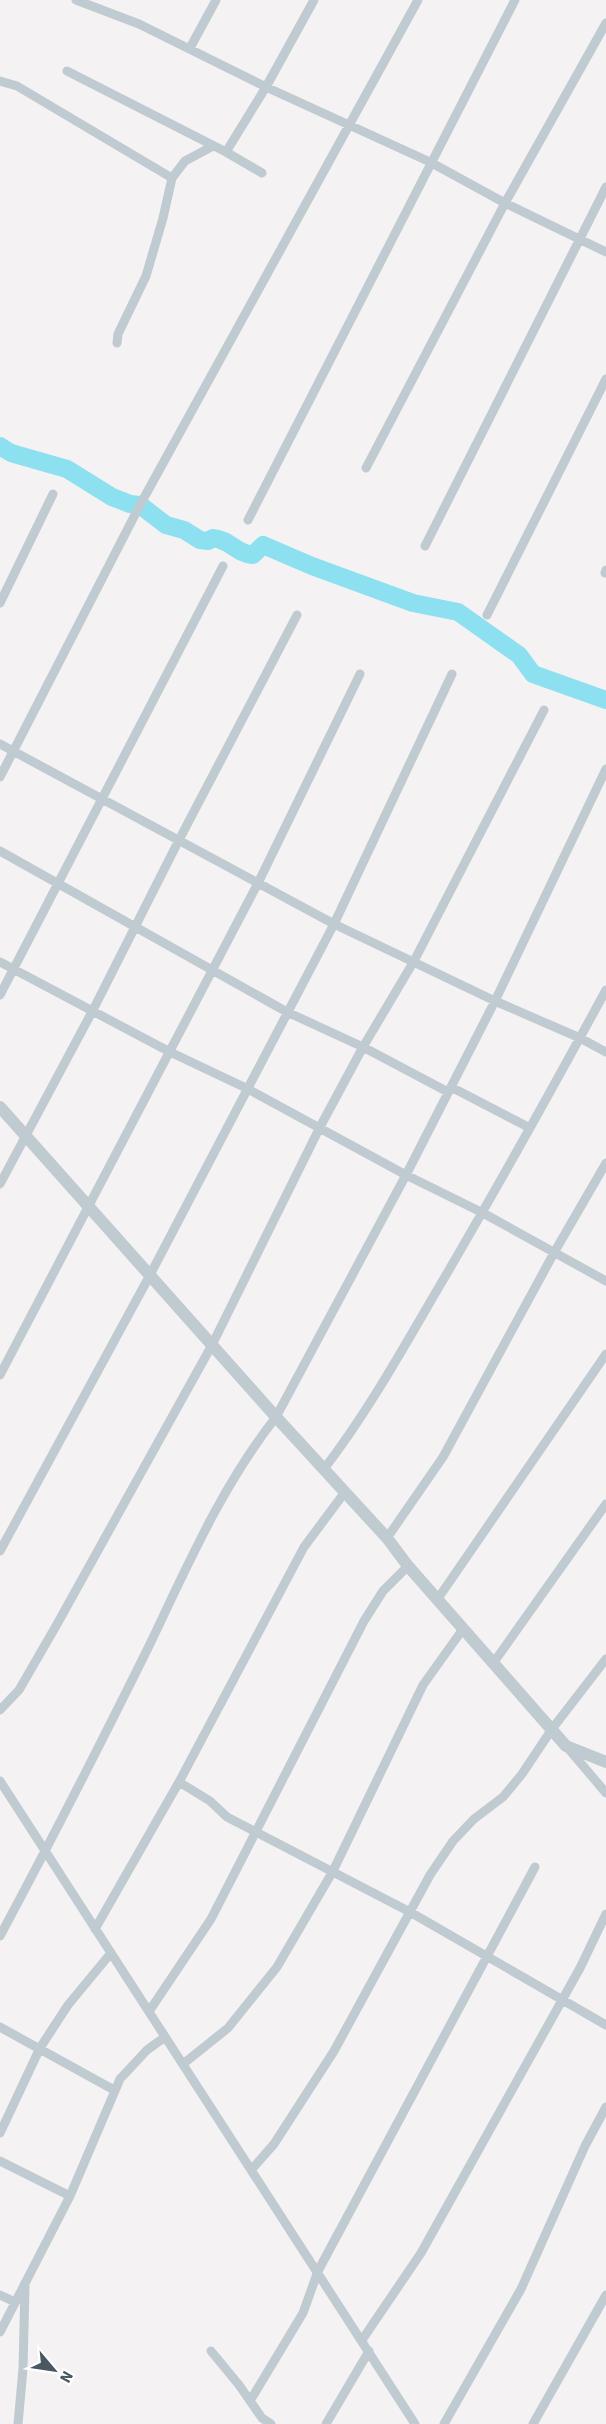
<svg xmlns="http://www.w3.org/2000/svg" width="606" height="2424" viewBox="0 0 606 2424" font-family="'Source Sans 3',sans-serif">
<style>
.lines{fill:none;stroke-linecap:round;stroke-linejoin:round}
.river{stroke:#8de0ef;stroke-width:18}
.minor{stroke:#c0cad1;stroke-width:9}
.tertiary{stroke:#c0cad1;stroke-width:12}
</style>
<rect width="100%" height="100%" fill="#f4f2f2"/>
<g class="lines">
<path class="river" d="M0 446 11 453 67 469 112 497 130 504 140 505 166 525 184 530 200 540 208 541 213 538C231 540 235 553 253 555L263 545 312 566 413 603 458 612 519 655 533 674 606 700"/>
<path class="minor" d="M76 0 139 24 266 87 430 162 505 203 606 252
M190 48 216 0
M67 71 226 152 262 173
M0 81 17 86 172 178 185 161 213 146
M226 152 266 87 314 0
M117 343 118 334 146 276 163 218 172 178
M366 468 505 203 606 23
M248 520 515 0
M425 546 606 187
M605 573 606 570
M0 603 53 494
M487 615 606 379
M0 744 334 924 495 1001 580 1038 606 1052
M0 777 140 505 418 0
M0 851 287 1012 363 1047 448 1092
M0 962 170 1052 246 1088 406 1175 483 1213 606 1281
M0 995 223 566
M451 1087 530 1128
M0 1184 93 1010 179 840 297 615
M0 1375 258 883 360 674
M324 1469C367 1413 401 1352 436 1292 495 1192 551 1091 606 990
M387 1538 443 1457 555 1251 606 1163
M0 1551 150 1275 334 924 452 674
M437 1600 606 1354
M494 1662 606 1504
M0 1710 19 1690 56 1626 212 1345 320 1127 363 1047 414 961 544 710
M567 1747 606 1793
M0 1781 415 2424
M179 1782 210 1801 227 1817 410 1912 606 2025
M95 1929 179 1782 304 1547 345 1492
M0 1936C51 1841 100 1745 148 1648 186 1569 221 1487 276 1417L406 1175 495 1001 606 769
M150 2010 211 1919 364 1621 383 1591 408 1566
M0 2027 114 2090
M183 2064 228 2028 277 1967 333 1871 423 1685 463 1629
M0 2133 40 2048 68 2005 111 1953
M0 2161 70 2196
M252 2169 274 2144 334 2051 430 1875 453 1841 474 1819 503 1797 522 1774 552 1729 606 1659
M0 2295 15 2302
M0 2332 70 2196 120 2079 147 2050 165 2037
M362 2340 421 2253 580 1968 606 1914
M211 2351 239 2385 262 2418 271 2424
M250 2401 303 2313 318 2271 535 1867
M18 2424 23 2369 25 2286
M326 2424 369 2351
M444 2424 521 2289 585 2146 606 2107
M533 2424 606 2295"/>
<path class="tertiary" d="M0 1107 276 1417 387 1538 408 1566 566 1746 606 1762"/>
</g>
<g transform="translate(54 2370) rotate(119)" stroke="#ffffff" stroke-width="4.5" paint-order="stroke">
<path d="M0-4.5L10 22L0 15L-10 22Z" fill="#495760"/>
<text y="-9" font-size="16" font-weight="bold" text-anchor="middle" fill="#495760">N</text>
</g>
</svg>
